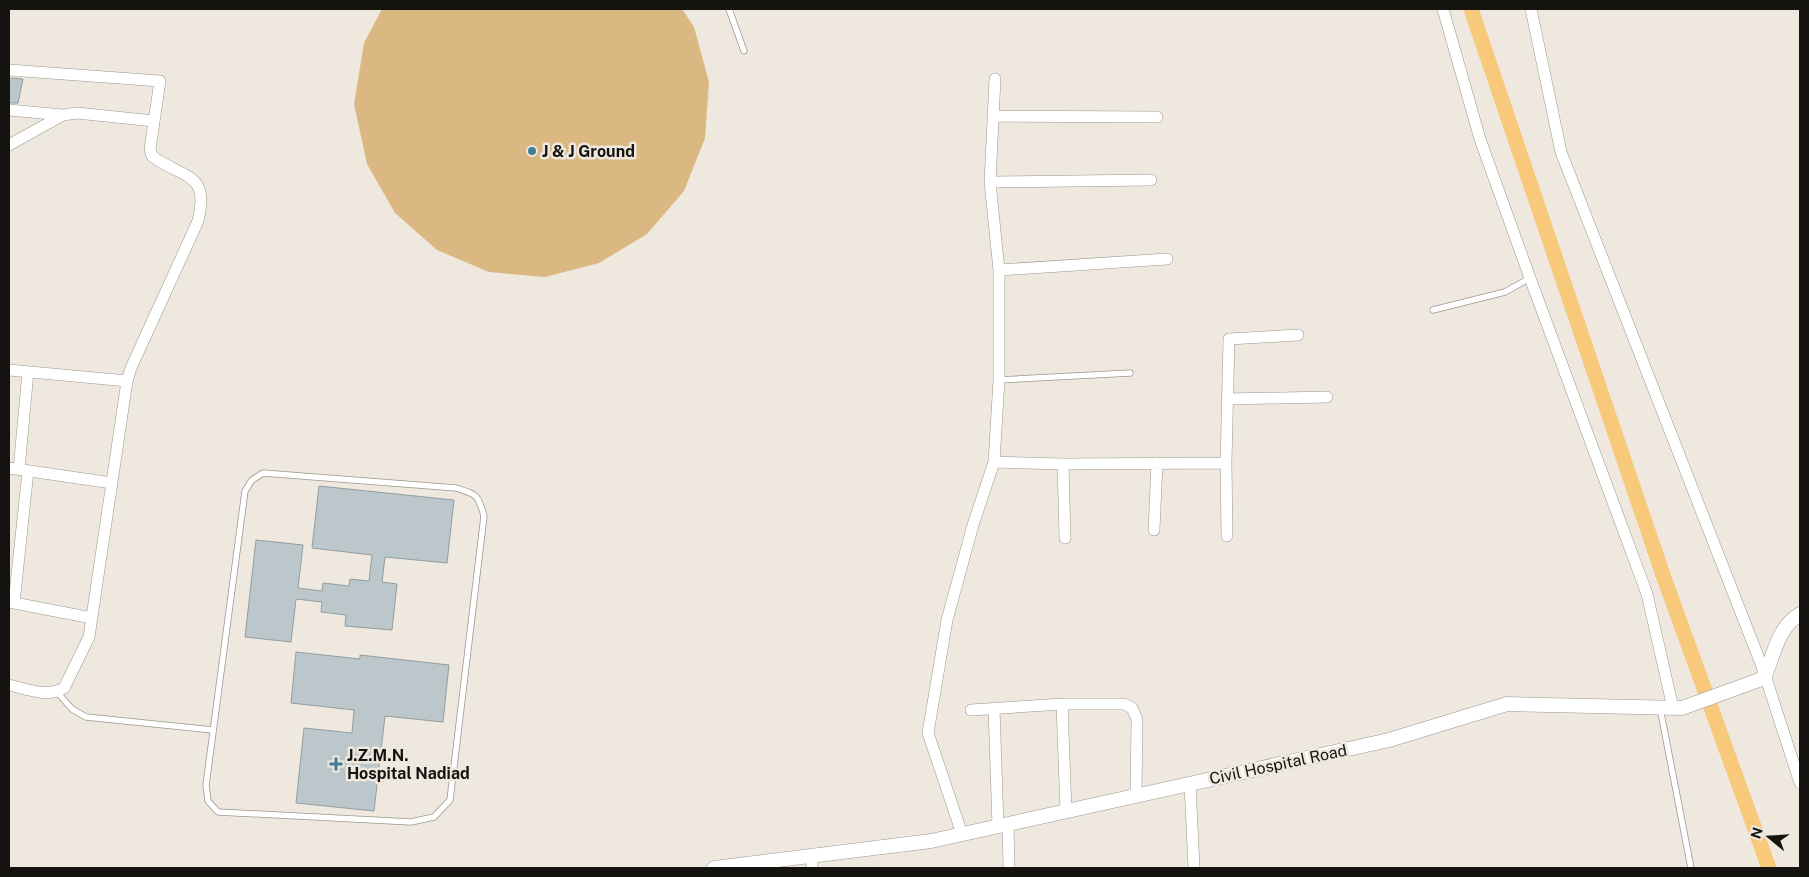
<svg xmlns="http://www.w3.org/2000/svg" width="1809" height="877" viewBox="0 0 1809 877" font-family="'Public Sans',sans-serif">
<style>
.green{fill:#dbb882}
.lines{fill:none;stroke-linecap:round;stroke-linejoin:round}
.canal{stroke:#f8c87b;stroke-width:15}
.building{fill:#bbc7ca;stroke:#929da0}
.service-casing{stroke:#9c968e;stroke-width:7}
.minor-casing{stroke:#9c968e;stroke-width:12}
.tertiary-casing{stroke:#9c968e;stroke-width:15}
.service{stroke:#fff;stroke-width:5.5}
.minor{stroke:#fff;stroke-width:11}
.tertiary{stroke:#fff;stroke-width:14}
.poi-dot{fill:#3f8093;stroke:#eee8df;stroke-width:2}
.labels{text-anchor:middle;stroke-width:5;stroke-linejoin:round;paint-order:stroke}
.poi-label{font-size:16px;font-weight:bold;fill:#151310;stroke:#eee8df;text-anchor:start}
.street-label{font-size:16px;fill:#151310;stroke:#eee8df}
</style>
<rect width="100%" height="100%" fill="#eee8df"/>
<path class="green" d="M382 9H682L694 27 709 82 705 138 684 191 647 234 599 263 545 277 489 272 437 250 395 213 367 164 354 104 364 43Z"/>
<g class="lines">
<path class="canal" d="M1471 9 1663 575 1769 868"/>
</g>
<path class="building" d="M9 78 23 79 18 103H9Z
M319 486 454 500 447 563 385 557 382 582 397 584 392 630 345 626 346 615 321 612 322 602 296 599 291 642 245 637 256 540 303 545 298 588 322 591 323 583 349 586 350 579 369 581 372 555 312 548Z
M296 652 360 659V655L449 665 443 722 385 716 374 811 296 803 304 728 352 733 354 710 291 703Z"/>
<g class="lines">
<g class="service-casing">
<path id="service" d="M729 9 744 51
M1433 310 1505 292 1530 278
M999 380 1130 373
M263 473 456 488C477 495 478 494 484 516L450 800 434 817 411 822 218 812 208 801 206 785 245 491 252 480Z
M57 692 72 709 86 717 213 730
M1660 708 1691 868"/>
</g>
<g class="minor-casing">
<path id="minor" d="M1443 9 1480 139 1530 278 1647 594 1673 708
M1531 9 1561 152 1763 669 1800 783
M9 70 160 81 150 149 152 156C184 180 210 171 198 221L131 368 127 381 89 637 64 688C47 698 27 689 9 685
M9 110 63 115
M993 116 1157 117
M9 145 63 115 77 113 154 121
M990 182 1151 180
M999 270 1167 259
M9 370 127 381
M1228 399 1327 397
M994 462 1063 464 1226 463
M1063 464 1065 538
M9 468 112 483
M19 469 28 372
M1154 530 1157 463
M1227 536 1226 463 1229 339 1298 335
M9 602 92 618
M14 603 28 471
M1062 704 1066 811
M994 708 998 826
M971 710 1062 704H1124L1132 708 1137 719 1136 796
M1190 784 1194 868
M1008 824 1009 868
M962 834 928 733 947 620 973 525 994 462 999 380V270L990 182 995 79
M812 856V868"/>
</g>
<g class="tertiary-casing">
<path id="tertiary" d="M714 868 931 841 1389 740 1507 704 1682 708 1759 680 1765 676C1774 654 1778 627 1800 614"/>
</g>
<use href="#service" class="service"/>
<use href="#minor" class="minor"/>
<use href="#tertiary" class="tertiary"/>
</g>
<g class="poi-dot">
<circle cx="532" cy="151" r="5"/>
<path d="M333.5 756.5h5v5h5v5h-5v5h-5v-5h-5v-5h5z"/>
</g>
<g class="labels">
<g class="poi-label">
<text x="542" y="157">J &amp; J Ground</text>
<text x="347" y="761">J.Z.M.N.<tspan x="347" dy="18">Hospital Nadiad</tspan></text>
</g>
<g class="street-label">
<text transform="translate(1278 764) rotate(-12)" y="6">Civil Hospital Road</text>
</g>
</g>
<rect width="1809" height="877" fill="none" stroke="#151310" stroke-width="20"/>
<g transform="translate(1769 837) rotate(288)" stroke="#eee8df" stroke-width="4" paint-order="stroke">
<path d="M0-4L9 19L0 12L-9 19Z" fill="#151310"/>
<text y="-8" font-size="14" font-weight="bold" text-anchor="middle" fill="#151310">N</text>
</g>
</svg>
